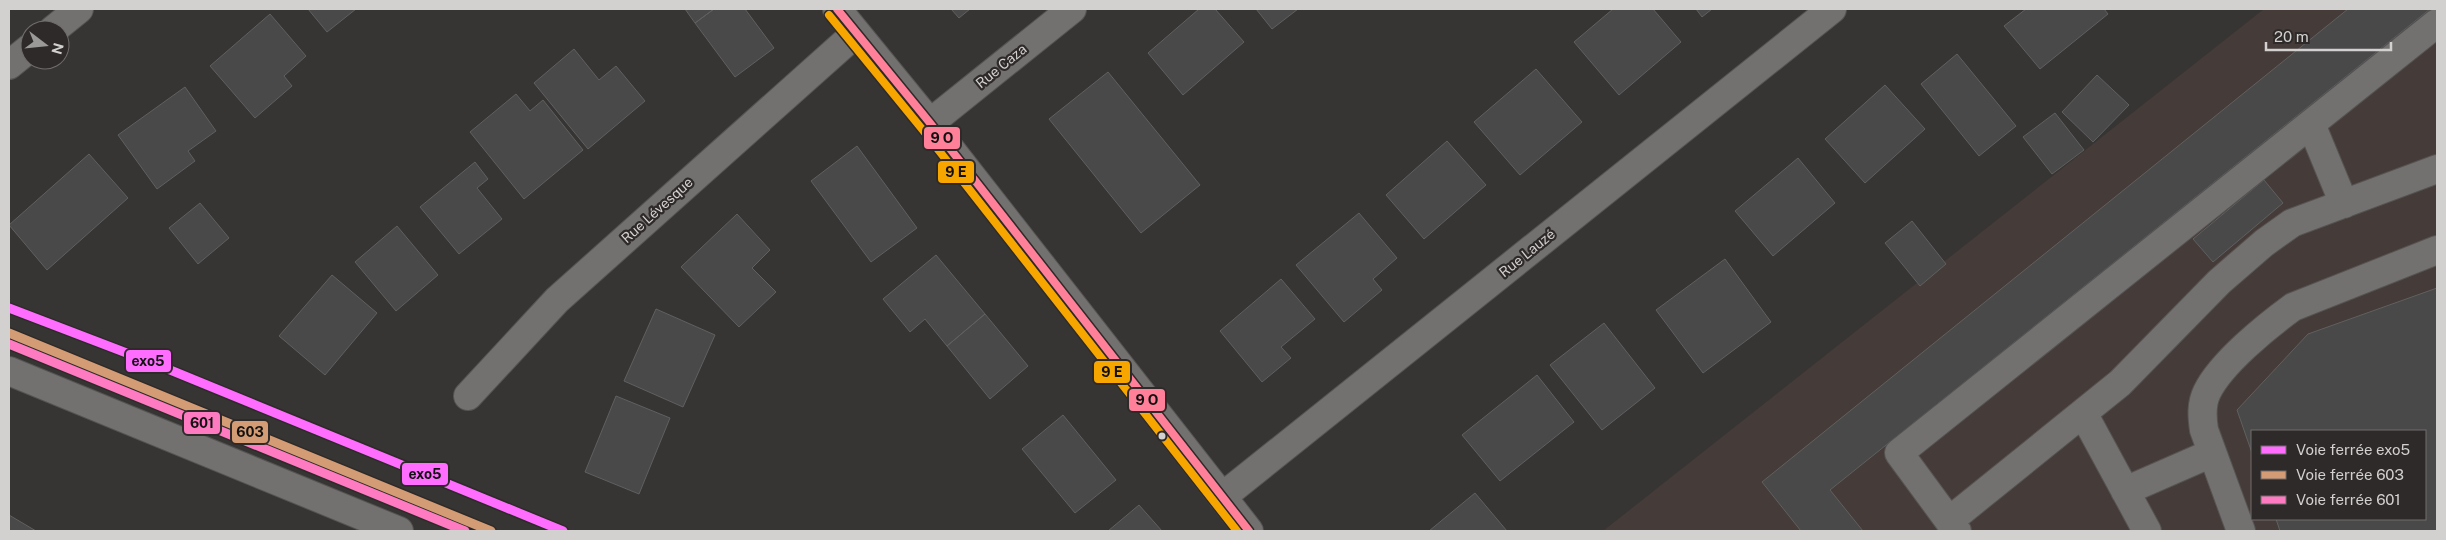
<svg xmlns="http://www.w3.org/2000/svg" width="2446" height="540" viewBox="0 0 2446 540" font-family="'Public Sans',sans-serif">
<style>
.built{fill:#453b38;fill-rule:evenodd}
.building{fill:#4a4949;stroke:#606061}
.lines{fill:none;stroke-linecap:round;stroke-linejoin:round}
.minor-casing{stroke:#555453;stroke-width:30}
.minor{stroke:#737170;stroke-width:28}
.bus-1-casing{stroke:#2e2a29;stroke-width:11}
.bus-2-casing{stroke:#2e2a29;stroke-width:11}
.bus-1{stroke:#ff8098;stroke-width:8}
.bus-2{stroke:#f7a600;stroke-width:8}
.rail-1-casing{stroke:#2e2a29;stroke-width:12}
.rail-2-casing{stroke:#2e2a29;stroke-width:12}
.rail-3-casing{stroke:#2e2a29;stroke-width:12}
.rail-1{stroke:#ff6dff;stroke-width:9}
.rail-2{stroke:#d39c74;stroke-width:9}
.rail-3{stroke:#fe7ac1;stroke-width:9}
.bus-dot{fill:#d3d0d0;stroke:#2e2a29;stroke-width:2}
.labels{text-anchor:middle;stroke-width:4.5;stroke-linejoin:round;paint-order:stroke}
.street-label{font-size:14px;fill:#d3d0d0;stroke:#2e2a29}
.line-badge{stroke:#2e2a29;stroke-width:2}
.pale-badge-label{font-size:14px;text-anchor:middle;font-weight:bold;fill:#111}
</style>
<rect width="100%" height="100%" fill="#373534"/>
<path class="built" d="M2264 9H2437V531H1603ZM2252 431H2425V519H2252Z"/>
<path class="building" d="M308 9H356L327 32Z
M685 9H714L695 23Z
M714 9H745L774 48 735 77 695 23Z
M951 9H970L959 18Z
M1199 9H1215L1244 42 1183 95 1148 53Z
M1256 9H1298L1272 29Z
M1613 9H1653L1681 42 1619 95 1574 42Z
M1696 9H1712L1702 17Z
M2026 9H2104L2108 14 2040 69 2004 26Z
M2348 9H2430L1830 490 1863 531H1801L1762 482Z
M270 14 306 56 284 76 292 86 255 118 210 66Z
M574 49 599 80 616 66 645 101 588 149 534 83Z
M1957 54 2016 126 1979 156 1921 84Z
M1536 69 1582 122 1520 175 1474 122Z
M1108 72 1200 185 1141 233 1049 119Z
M2097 75 2129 105 2093 142 2062 112Z
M1885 85 1925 129 1865 183 1825 139Z
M185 87 216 131 188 151 195 161 157 189 118 135Z
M516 94 530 111 543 100 583 150 524 199 470 132Z
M2055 113 2084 150 2052 174 2023 137Z
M1447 141 1486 185 1424 239 1386 195Z
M857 146 917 228 871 262 811 181Z
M89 154 128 198 47 270 9 225Z
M1798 158 1835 203 1773 256 1735 211Z
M475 162 488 179 477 188 502 219 459 254 420 207Z
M2264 180 2283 203 2213 262 2193 239Z
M200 203 229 238 198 264 169 228Z
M1359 213 1397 258 1373 279 1382 290 1344 322 1296 265Z
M737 214 770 250 752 268 776 292 739 327 681 267Z
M1912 221 1946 264 1920 286 1885 243Z
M397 226 438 275 396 311 355 262Z
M936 255 985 314 947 346 925 319 910 332 883 299Z
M1725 259 1771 322 1703 373 1656 310Z
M332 275 377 313 325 375 279 336Z
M1281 279 1315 319 1281 347 1291 358 1262 382 1220 331Z
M2437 288V531H2280L2276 519H2425V431H2252V453L2237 410 2308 334Z
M656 309 715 335 683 407 624 381Z
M985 314 1028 366 990 399 947 346Z
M1604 323 1655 388 1602 430 1550 365Z
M1537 375 1574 422 1500 481 1462 435Z
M616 396 670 418 639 494 585 472Z
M1063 415 1116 480 1075 513 1022 449Z
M1475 493 1507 531H1429Z
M1139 505 1162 531H1108Z
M9 515 36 531H9Z"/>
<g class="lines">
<g class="minor-casing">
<path id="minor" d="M837 9 930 123 1249 531
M53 30 79 9
M9 65 30 48
M930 123 1072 9
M2311 124 2344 204
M9 371 399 531
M468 396 557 300 855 34
M2083 413 2147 531
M2125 491 2212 453
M1222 497 1832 9
M1949 521 1899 453 2437 23
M1957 531 1949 521 2120 383 2219 282 2264 243 2292 223 2437 169
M2241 531 2204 430C2202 417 2201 404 2207 392 2221 363 2267 326 2293 307L2437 250"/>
</g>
<use href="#minor" class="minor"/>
<g class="bus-1-casing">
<path id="bus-1" d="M837 9 930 123 1249 531"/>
</g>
<g class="bus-2-casing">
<path id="bus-2" d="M829 15 922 129 1237 531"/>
</g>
<use href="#bus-1" class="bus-1"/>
<use href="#bus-2" class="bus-2"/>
<g class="rail-1-casing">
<path id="rail-1" d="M9 308 158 365 563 531"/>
</g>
<g class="rail-2-casing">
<path id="rail-2" d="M9 333 491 531"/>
</g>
<g class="rail-3-casing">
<path id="rail-3" d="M9 344 465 531"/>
</g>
<use href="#rail-1" class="rail-1"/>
<use href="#rail-2" class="rail-2"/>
<use href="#rail-3" class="rail-3"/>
</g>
<circle class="bus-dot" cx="1162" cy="436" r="4.5"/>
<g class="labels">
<g class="street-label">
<text transform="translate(1001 66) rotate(-39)" y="5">Rue Caza</text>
<text transform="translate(657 210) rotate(-42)" y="5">Rue Lévesque</text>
<text transform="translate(1527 253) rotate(-39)" y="5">Rue Lauzé</text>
</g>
</g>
<g class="line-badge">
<rect x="923" y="126" width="38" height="24" rx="5" fill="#ff8098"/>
<rect x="937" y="160" width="38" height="24" rx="5" fill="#f7a600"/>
<rect x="125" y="349" width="47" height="24" rx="5" fill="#ff6dff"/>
<rect x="1093" y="360" width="38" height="24" rx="5" fill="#f7a600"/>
<rect x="1128" y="388" width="38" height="24" rx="5" fill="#ff8098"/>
<rect x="183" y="411" width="38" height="24" rx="5" fill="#fe7ac1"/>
<rect x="231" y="420" width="38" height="24" rx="5" fill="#d39c74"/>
<rect x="401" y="462" width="48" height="24" rx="5" fill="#ff6dff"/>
</g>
<g class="pale-badge-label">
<text x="942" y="143">9 O</text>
<text x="956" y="177">9 E</text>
<text x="148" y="366">exo5</text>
<text x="1112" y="377">9 E</text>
<text x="1147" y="405">9 O</text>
<text x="202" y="428">601</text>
<text x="250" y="437">603</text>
<text x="425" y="479">exo5</text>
</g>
<rect width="2446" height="540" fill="none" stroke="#d3d0d0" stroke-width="20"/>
<rect x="2251" y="430" width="175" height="90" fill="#2e2a29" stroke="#706c6c"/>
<rect x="2261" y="446" width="25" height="8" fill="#ff6dff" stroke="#706c6c"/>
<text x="2296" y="455" font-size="15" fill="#d3d0d0">Voie ferrée exo5</text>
<rect x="2261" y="471" width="25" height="8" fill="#d39c74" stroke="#706c6c"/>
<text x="2296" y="480" font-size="15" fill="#d3d0d0">Voie ferrée 603</text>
<rect x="2261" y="496" width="25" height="8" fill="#fe7ac1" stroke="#706c6c"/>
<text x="2296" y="505" font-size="15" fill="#d3d0d0">Voie ferrée 601</text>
<g transform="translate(45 45) rotate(106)"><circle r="24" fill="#2e2a29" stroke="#706c6c"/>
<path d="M0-4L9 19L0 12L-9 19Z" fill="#9c9a99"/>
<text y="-8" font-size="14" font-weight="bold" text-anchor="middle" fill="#d3d0d0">N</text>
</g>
<path d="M2266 42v8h125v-8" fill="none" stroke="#d3d0d0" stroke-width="2.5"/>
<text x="2274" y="42" font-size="15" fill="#d3d0d0" stroke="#2e2a29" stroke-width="4" paint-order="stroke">20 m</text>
</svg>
